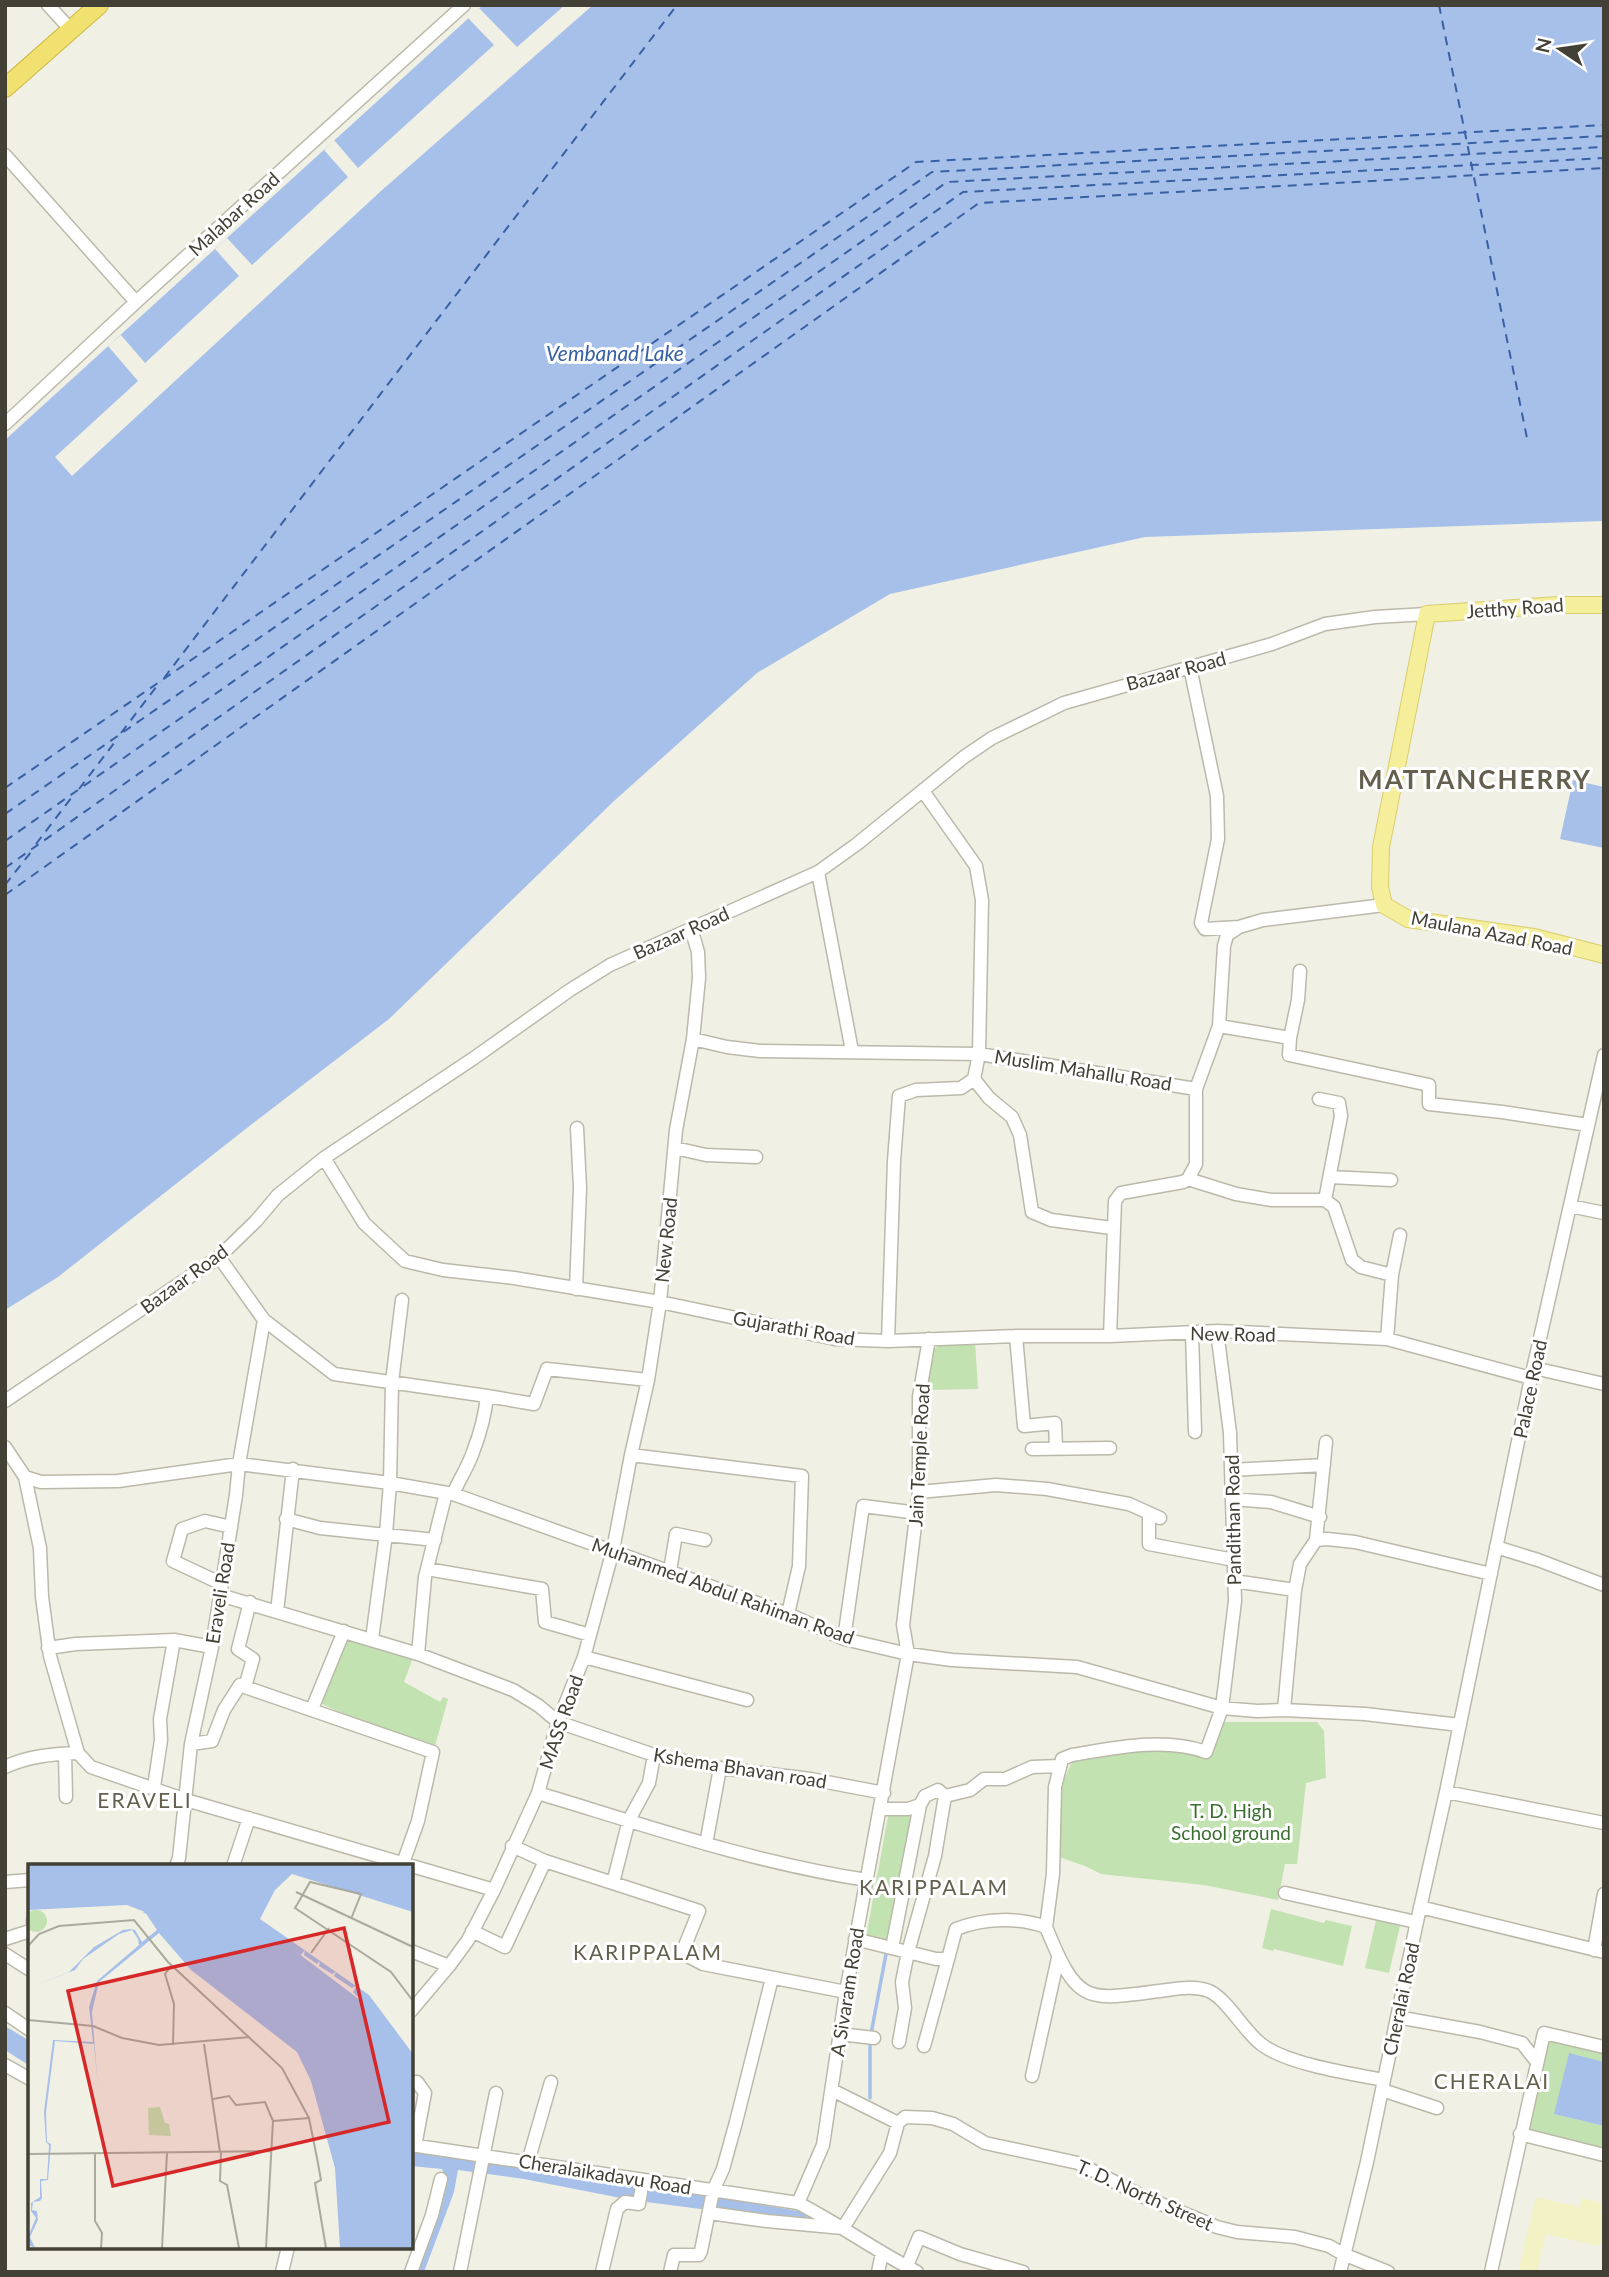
<svg xmlns="http://www.w3.org/2000/svg" width="1609" height="2277" viewBox="0 0 1609 2277" font-family="Lato,sans-serif">
<style>
.green{fill:#c2e2b1}
.sand{fill:#f2f2c4}
.water{fill:#a6c0e9}
.pier{fill:#f1f0e5}
.lines{fill:none;stroke-linecap:round;stroke-linejoin:round}
.stream{stroke:#a6c0e9;stroke-width:3.5}
.ferry{stroke:#3960a4;stroke-width:2;stroke-dasharray:9 7;stroke-linecap:butt}
.minor-casing{stroke:#bbb9a9;stroke-width:15}
.major-casing{stroke:#d8ce6c;stroke-width:18}
.highway-casing{stroke:#ceb842;stroke-width:20}
.minor{stroke:#fff;stroke-width:12}
.major{stroke:#f5ee9b;stroke-width:16}
.highway{stroke:#f0e171;stroke-width:18}
.labels{text-anchor:middle;stroke-width:6;stroke-linejoin:round;paint-order:stroke}
.street-label{font-size:19px;fill:#434035;stroke:#fff}
.park-label{font-size:19px;fill:#396f2f;stroke:#fff}
.water-label{font-size:21px;font-style:italic;fill:#3960a4;stroke:#fff}
.neighbourhood-label{font-size:21px;letter-spacing:2px;fill:#65604e;stroke:#fff}
.district-label{font-size:26px;font-weight:bold;letter-spacing:2px;fill:#65604e;stroke:#fff}
.inset-river{fill:none;stroke:#a6c0e9;stroke-width:3.5}
.inset-road{fill:none;stroke:#abaa9f;stroke-width:2}
.view{fill:#d62828;fill-opacity:0.15;stroke:#d62828;stroke-width:3.5}
.inset-edge{fill:none;stroke:#434035;stroke-width:3.5}
</style>
<rect width="100%" height="100%" fill="#f1f0e5"/>
<path class="green" d="M975 1340 978 1389 928 1390C928 1342 930 1345 975 1340Z
M347 1634 414 1655 404 1682 440 1702 443 1697 448 1699 435 1746 376 1729 318 1702Z
M1222 1722H1317L1324 1731 1326 1778 1306 1783 1297 1864H1285L1278 1900 1204 1885 1101 1874 1085 1866 1059 1857C1057 1827 1056 1787 1073 1761L1154 1750 1177 1751 1207 1758Z
M889 1811 920 1816 901 1942 866 1937Z
M1271 1909 1324 1923 1326 1920 1352 1926 1343 1966 1274 1949 1273 1951 1262 1948Z
M1376 1920 1400 1926 1389 1973 1365 1968Z
M1546 2040 1604 2054V2062L1569 2054 1555 2114 1604 2126V2152L1524 2133Z"/>
<path class="sand" d="M1536 2197 1579 2207 1582 2198 1602 2203 1600 2214 1604 2215V2232L1599 2246 1546 2234 1537 2272H1518Z"/>
<path class="water" d="M483 5H1604V521L1145 537 890 594 757 673 614 801 389 1019 243 1131 58 1277 5 1310V440Z
M1573 780 1604 787V848L1560 839Z
M5 2026 30 2041V2066L5 2050Z
M1569 2053 1604 2062V2126L1554 2114Z
M411 2152 635 2184 799 2211 808 2217 801 2222 631 2200 524 2179 458 2170 454 2192 424 2272H413L444 2174 442 2169 411 2166Z"/>
<path class="pier" d="M565 5H593L381 191 72 476 55 457 138 381 108 346 121 335 145 363 239 276 215 249 227 238 252 265 348 177 324 150 334 140 358 168 494 45 468 18 479 8 517 47Z"/>
<g class="lines">
<path class="stream" d="M871 2034 886 1954
M870 2042V2098"/>
<path class="ferry" d="M1439 5 1528 443
M164 678 677 5
M121 733 160 682
M5 788 916 162 1604 125
M79 789 118 738
M5 814 932 172 1604 136
M5 841 947 182 1604 147
M36 844 75 793
M5 868 963 192 1604 158
M5 885 31 852
M5 895 979 203 1604 168"/>
<g class="minor-casing">
<path id="minor" d="M48 5 71 30
M5 155 136 302
M5 424 136 302 464 5
M1190 667 1217 796 1218 839 1201 923 1205 929 1239 927
M818 872 852 1051
M1219 1026 1290 1038 1289 1055 1429 1085V1104L1502 1112 1588 1125
M1290 1038 1298 1000 1300 971
M693 1039 727 1047 760 1051 979 1054 1196 1089
M974 1079 989 1098 1012 1117 1020 1135 1032 1212 1051 1220 1112 1228
M1319 1099 1339 1103 1341 1116 1325 1200
M675 1148 706 1155 756 1157
M324 1158 364 1223 405 1261 443 1270 514 1278 660 1302 835 1339 888 1341 1016 1336H1110L1217 1331 1387 1339 1531 1378
M1330 1177 1391 1180
M1188 1179 1236 1194 1272 1200H1325L1334 1207 1352 1260 1361 1267 1392 1275 1387 1339
M1570 1206 1604 1213
M219 1257 264 1320 334 1374 487 1396
M1392 1275 1400 1235
M576 1289 580 1188 577 1128
M1192 1333 1195 1432
M1016 1336 1024 1426 1055 1423 1056 1448
M1110 1336 1115 1201 1121 1193 1183 1182 1188 1179 1196 1164V1089L1219 1026 1224 946 1227 935 1239 927 1263 920 1384 905
M888 1341 894 1161 899 1096 916 1090 961 1088 974 1079 979 1054 982 900 976 866 923 791
M1534 1368 1604 1384
M5 1401 219 1257 256 1221 278 1195 324 1158 474 1058 570 990 610 965 818 872 857 844 964 757 992 738 1064 703 1272 644 1325 624 1375 617 1427 614
M5 1447 25 1477 41 1482 118 1481 239 1464 390 1483 453 1494 788 1614 844 1639 908 1654 952 1660 1077 1667 1222 1708 1257 1711 1284 1710 1365 1714 1460 1725
M1032 1449 1110 1448
M631 1455 802 1476 799 1566 788 1614
M1231 1470 1324 1465
M25 1477 40 1548 42 1597 50 1656 78 1753 91 1767 186 1800 494 1890
M919 1492 996 1485 1047 1489 1129 1504 1160 1518
M453 1494C459 1480 468 1467 473 1452 480 1434 485 1416 487 1396L534 1404 547 1369 648 1380
M1232 1499 1271 1502 1320 1517
M1149 1513V1544L1234 1560
M286 1519 320 1528 435 1540
M1316 1540 1326 1442
M1496 1547 1538 1560 1604 1585
M427 1569 542 1589 545 1622 590 1635
M670 1571 676 1534 705 1540
M1234 1581 1295 1590
M222 1584 173 1561 182 1529 205 1521 231 1527
M220 1595 418 1654 513 1690 539 1706 558 1722 654 1755 720 1768 811 1779 884 1793
M250 1602 238 1649 253 1659 245 1687 433 1752 418 1821 402 1866
M277 1612 293 1469
M372 1639 386 1534 390 1483 392 1382 402 1300
M844 1639 863 1506 918 1513
M48 1648 76 1644 174 1640 212 1647
M418 1654 425 1577 446 1493
M584 1657 747 1700
M312 1709 344 1631
M1284 1710 1295 1590 1300 1564 1316 1540 1327 1539 1355 1542 1491 1574
M191 1744 212 1741 224 1710 240 1685 245 1687
M65 1754 66 1797
M5 1767C28 1756 53 1754 78 1753
M154 1787 161 1740 160 1719 174 1640
M1446 1792 1604 1823
M538 1793C647 1826 755 1863 867 1880
M881 1809H908L920 1805 925 1796 938 1790 945 1796
M706 1844 720 1768
M512 1846 545 1861 699 1911 682 1953 703 1964 846 1992
M176 1866 179 1858 191 1744 212 1647 236 1495 239 1464 264 1320
M233 1866 249 1818
M5 1882 30 1880
M613 1883 629 1820 649 1783 654 1755
M1285 1893 1416 1922
M1420 1907 1604 1952
M1046 1927 1053 1874 1055 1787 1062 1759 1072 1755C1115 1748 1164 1737 1206 1752L1222 1708 1235 1601 1230 1433 1217 1331
M1046 1927C1079 2008 1086 2000 1167 1990 1181 1988 1195 1986 1209 1991 1226 1998 1245 2032 1261 2044 1286 2064 1352 2074 1384 2080
M472 1931 505 1947 545 1861
M5 1939 30 1931
M855 1939 936 1959H948L956 1929C984 1918 1018 1917 1046 1927
M892 1948 920 1805
M1594 1950 1604 1894
M411 1951 449 1966
M5 1954 30 1970
M411 2011 449 1966 468 1940 494 1890 538 1793 558 1722 584 1657 613 1550 631 1455 648 1380 660 1302 676 1130 693 1039 699 978 698 952 691 928
M5 2013 30 2030
M1397 2017 1480 2032 1522 2043 1537 2062
M840 2034 874 2038
M899 2042 905 2008 902 1982 908 1952 935 1856 945 1796 970 1790 984 1779H1005L1032 1767 1060 1766
M924 2046 948 1959
M5 2065 30 2079
M1032 2076 1058 1958
M411 2082H417L425 2093 415 2146
M832 2090 898 2123
M1382 2090 1437 2108
M1520 2134 1604 2155
M411 2145 798 2203C839 2224 876 2251 917 2272
M528 2162 551 2082
M798 2203 823 2145 846 1992 908 1654 903 1625 919 1492V1397L929 1339
M709 2213 767 2221 843 2228 890 2153 898 2123 905 2117 932 2118 953 2124 985 2143 1078 2163 1144 2197 1217 2227 1237 2232 1295 2237 1329 2246 1343 2254 1388 2272
M907 2266 919 2237 960 2254 1023 2272
M282 2272 288 2247
M411 2272 432 2215 441 2179
M460 2272 496 2093
M602 2272 617 2209 625 2202 639 2204 643 2180
M670 2272 674 2255H699L701 2251 713 2191 723 2169 736 2122 772 1978
M878 2272 882 2253
M1340 2272 1367 2162 1416 1926 1446 1792 1531 1378 1604 1055
M1491 2272 1544 2033 1604 2047"/>
</g>
<g class="major-casing">
<path id="major" d="M1604 605H1559L1427 614 1381 847 1380 887 1384 905 1408 919 1534 937 1604 955"/>
</g>
<g class="highway-casing">
<path id="highway" d="M5 88 99 5"/>
</g>
<use href="#minor" class="minor"/>
<use href="#major" class="major"/>
<use href="#highway" class="highway"/>
</g>
<g class="labels">
<g class="street-label">
<text transform="translate(234 214) rotate(-42)" y="7">Malabar Road</text>
<text transform="translate(1515 608) rotate(-4)" y="7">Jetthy Road</text>
<text transform="translate(1176 671) rotate(-15)" y="7">Bazaar Road</text>
<text transform="translate(681 933) rotate(-24)" y="7">Bazaar Road</text>
<text transform="translate(1492 933) rotate(11)" y="7">Maulana Azad Road</text>
<text transform="translate(1083 1070) rotate(9)" y="7">Muslim Mahallu Road</text>
<text transform="translate(666 1240) rotate(-84)" y="7">New Road</text>
<text transform="translate(184 1279) rotate(-36)" y="7">Bazaar Road</text>
<text transform="translate(794 1328) rotate(10)" y="7">Gujarathi Road</text>
<text transform="translate(1233 1334) rotate(1)" y="7">New Road</text>
<text transform="translate(1530 1389) rotate(-78)" y="7">Palace Road</text>
<text transform="translate(919 1455) rotate(-87)" y="7">Jain Temple Road</text>
<text transform="translate(1233 1520) rotate(-91)" y="7">Pandithan Road</text>
<text transform="translate(723 1591) rotate(20)" y="7">Muhammed Abdul Rahiman Road</text>
<text transform="translate(220 1593) rotate(-81)" y="7">Eraveli Road</text>
<text transform="translate(561 1722) rotate(-71)" y="7">MASS Road</text>
<text transform="translate(740 1768) rotate(9)" y="7">Kshema Bhavan road</text>
<text transform="translate(847 1992) rotate(-81)" y="7">A Sivaram Road</text>
<text transform="translate(1401 1999) rotate(-78)" y="7">Cheralai Road</text>
<text transform="translate(605 2174) rotate(9)" y="7">Cheralaikadavu Road</text>
<text transform="translate(1145 2195) rotate(24)" y="7">T. D. North Street</text>
</g>
<g class="park-label">
<text x="1231" y="1818">T. D. High<tspan x="1231" dy="22">School ground</tspan></text>
</g>
<g class="water-label">
<text x="615" y="361">Vembanad Lake</text>
</g>
<g class="neighbourhood-label">
<text x="145" y="1808">ERAVELI</text>
<text x="934" y="1895">KARIPPALAM</text>
<text x="648" y="1960">KARIPPALAM</text>
<text x="1492" y="2089">CHERALAI</text>
</g>
<g class="district-label">
<text x="1475" y="789">MATTANCHERRY</text>
</g>
</g>
<g transform="translate(28 1864)">
<rect width="385" height="385" fill="#f1f0e5"/>
<path d="M-3 57a11 11 0 1 1 22 0a11 11 0 1 1-22 0ZM132 243 137 259 141 260 143 272 121 271 120 244Z" fill="#c2e2b1"/>
<path d="M0 1H385V48L264 10 247 26 232 55 341 131 385 190V384H312L307 304 283 217 269 188 163 106 131 69 71 118 64 148 70 223 66 180 27 177 18 248 19 278 23 280 20 316 13 317 14 334 12 337 5 338 4 346 9 347 10 356 2 373 7 384 1 381V370L8 354 3 347V339L12 333V315H19L21 281 18 278 16 248 25 176 65 178 61 143 69 117 111 81 110 75 104 66 91 70 55 95 47 106 0 124 41 108 66 83 95 66 102 65 107 66 114 78 129 66 117 48 99 41 0 46Z" fill="#a6c0e9"/>
<path d="M262 83 273 91 277 86 276 91 289 100 292 97 291 102 304 110 308 108 306 112 324 124 328 122 325 128 336 139Z" fill="#f1f0e5"/>
<path class="inset-river" d="M61 1 113 37 116 46M108 1 319 188 375 384M113 1 319 186 353 302M118 1 320 183 378 384M123 1 321 181 379 384M128 1 322 179 381 384M333 1V25L348 2 385 5M0 9 35 1M0 12 79 1M0 23 35 8M159 29 223 1M144 34 216 1M117 46 144 35M116 47 201 85M241 104 352 153 364 234 341 244M305 261 336 247"/>
<path class="inset-road" d="M268 28 385 83M270 39 282 18 333 30 323 55M270 39 267 44 363 108 385 137M0 82 11 70 31 62 106 56 140 98 254 204 281 254M283 89 301 64M144 101 137 110 146 140 145 181M0 156 65 162 94 174 131 181 222 173M176 180 192 288M185 235 201 232 208 241 237 238 245 257M193 288 192 317 199 321 211 384M0 290 244 287M67 290V357L74 369 73 384M289 294 293 316 287 319 298 384M134 384 139 289M238 384 245 257 281 254 289 294"/>
<path class="view" d="M316 64 361 258 85 322 40 127Z"/>
<rect width="385" height="385" class="inset-edge"/>
</g>
<rect width="1609" height="2277" fill="none" stroke="#434035" stroke-width="14"/>
<g transform="translate(1560 49) rotate(283)" stroke="#ffffff" stroke-width="5" paint-order="stroke">
<path d="M0-5L12 26L0 18L-12 26Z" fill="#434035"/>
<text y="-10" font-size="19" font-weight="bold" text-anchor="middle" fill="#434035">N</text>
</g>
</svg>
